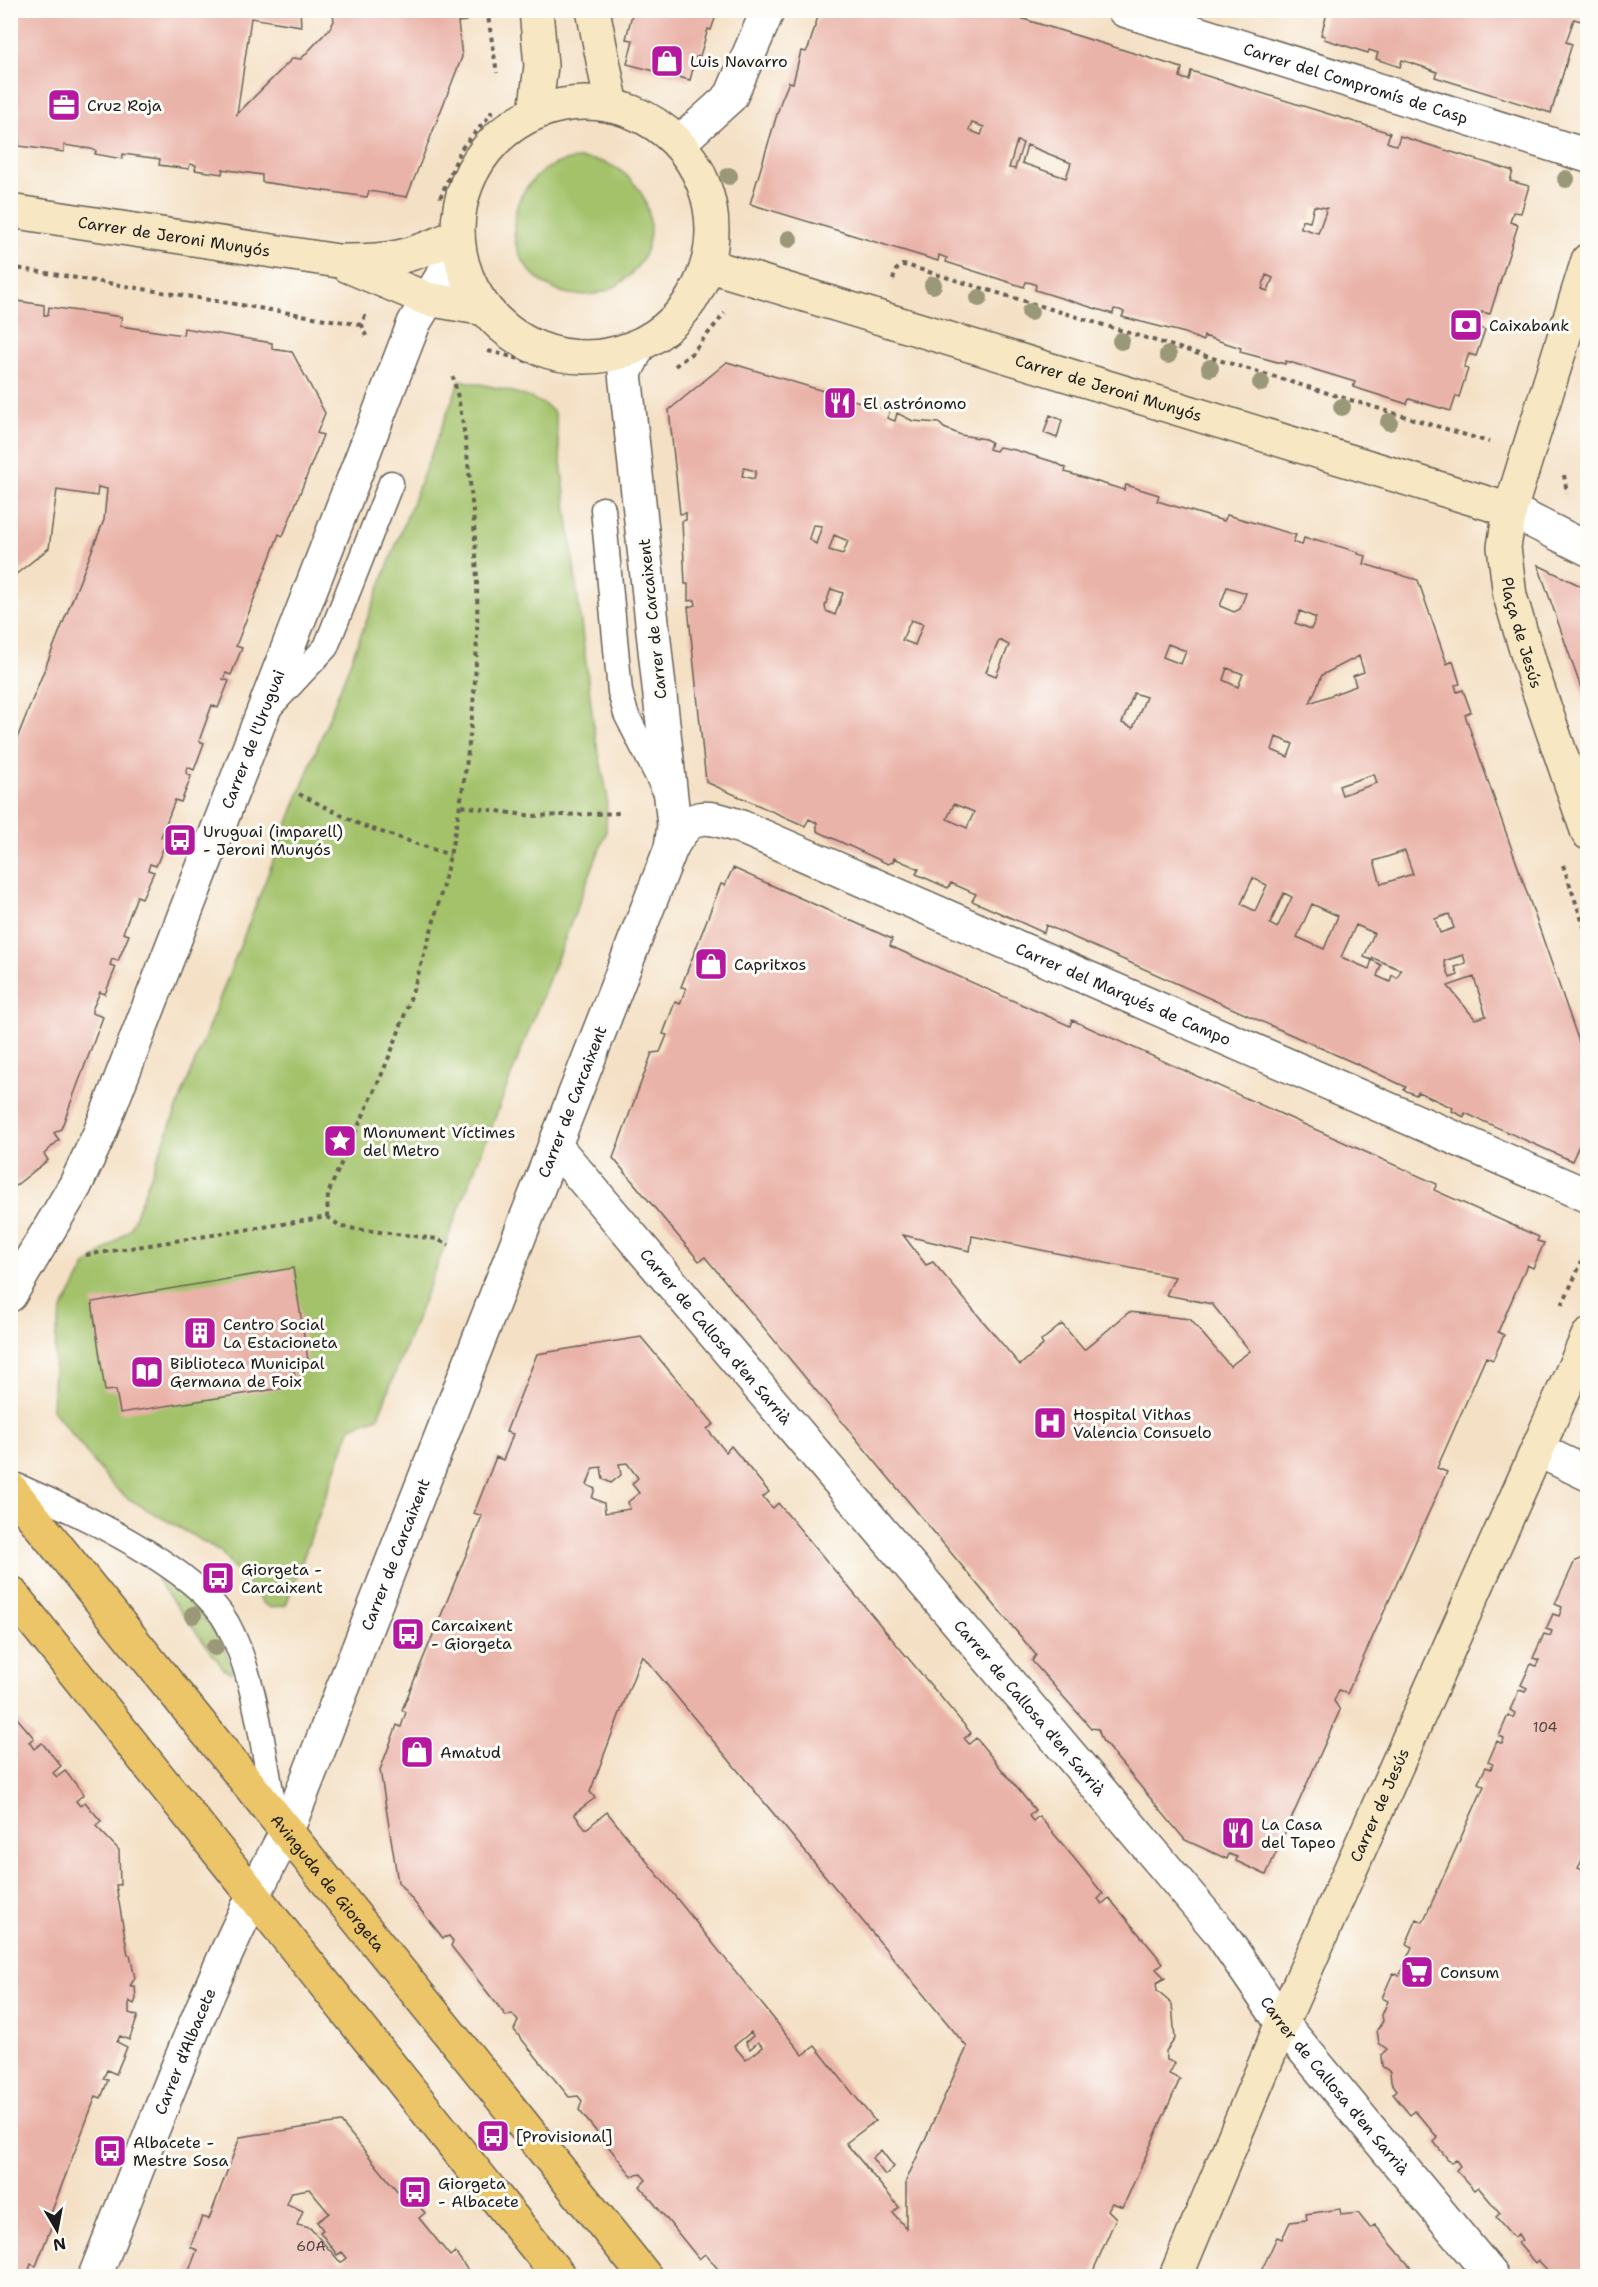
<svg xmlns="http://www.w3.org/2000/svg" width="1598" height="2287" viewBox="0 0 1598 2287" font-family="'Shantell Sans',sans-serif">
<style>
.green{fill:#a3c26a;stroke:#606f43;stroke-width:1.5}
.building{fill:#eab3a9;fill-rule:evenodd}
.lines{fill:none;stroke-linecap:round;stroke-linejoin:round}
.lane-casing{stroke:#686157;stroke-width:27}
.street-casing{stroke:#686157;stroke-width:36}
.secondary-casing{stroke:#686157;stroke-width:36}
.primary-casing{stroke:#686157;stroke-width:36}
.path{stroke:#686157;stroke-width:4;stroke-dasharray:4.5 4.5;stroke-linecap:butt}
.lane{stroke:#fff;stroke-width:24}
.street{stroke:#fff;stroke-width:33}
.secondary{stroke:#f7e8c3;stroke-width:33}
.primary{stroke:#ecc569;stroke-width:33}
.tree{fill:#9b9879}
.labels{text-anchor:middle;stroke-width:6;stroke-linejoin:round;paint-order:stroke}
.number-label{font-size:14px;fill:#50423f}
.poi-label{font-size:16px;fill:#1c1c1c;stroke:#fdfcf7;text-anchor:start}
.street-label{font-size:16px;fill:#1c1c1c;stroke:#fdfcf7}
</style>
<rect width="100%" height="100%" fill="#fdfcf7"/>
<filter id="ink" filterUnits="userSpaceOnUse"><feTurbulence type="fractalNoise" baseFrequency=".0167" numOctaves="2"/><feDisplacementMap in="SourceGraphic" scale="12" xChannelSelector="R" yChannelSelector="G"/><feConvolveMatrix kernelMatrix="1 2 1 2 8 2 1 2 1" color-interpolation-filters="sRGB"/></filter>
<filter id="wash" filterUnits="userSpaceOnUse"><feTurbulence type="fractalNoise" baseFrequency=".008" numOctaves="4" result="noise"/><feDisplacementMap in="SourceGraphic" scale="24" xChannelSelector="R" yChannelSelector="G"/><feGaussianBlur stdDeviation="1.35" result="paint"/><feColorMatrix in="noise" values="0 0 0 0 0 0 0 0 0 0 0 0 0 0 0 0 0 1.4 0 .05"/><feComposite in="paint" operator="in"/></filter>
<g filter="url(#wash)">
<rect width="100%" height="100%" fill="#f4e0c5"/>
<path class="green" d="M514 227a68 68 0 1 1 136 0a68 68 0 1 1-136 0Z
M460 380C483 385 541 394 555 414L595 736 607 793 606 833 378 1417 351 1427 286 1605 271 1608 264 1604 220 1551 127 1498 112 1485 52 1409 56 1335 62 1310 86 1266 130 1229Z
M156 1579C183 1582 231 1646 232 1673L224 1669Z"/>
<g id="blocks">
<path class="building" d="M10 10H300L301 26 251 18 237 114 293 58 301 59 330 28 334 21 333 13 336 10H465L466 21 458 22 462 57 407 197 369 191 367 197 262 182V175L228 170 223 169 222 174 195 170 196 165 190 164 189 169 159 165 160 159 123 154 122 159 95 154 96 151 91 149 64 145V152L19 146V139L10 137Z
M633 10H718L711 30 708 29 700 56 696 57 690 80 627 64 633 40 626 39Z
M820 10H994L1182 68 1180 77 1184 79 1189 80 1191 71 1390 133 1387 142 1392 144 1397 145 1400 136 1513 171 1510 181 1529 186 1521 213 1513 212 1510 222 1518 225 1490 314 1482 312 1477 327 1485 330 1476 356 1469 354 1464 367 1468 369 1459 397 1456 396 1451 411 1409 399 1407 404 1353 387 1355 382 1286 361 1285 364 1240 352 1241 348 1204 336 1203 341 1185 333 1122 317 1124 312 1120 310 1114 309 1113 314 1035 290 1036 285 1032 283 1026 282 1024 287 946 262 947 258 944 257 939 255 938 261 750 204 781 101 789 82 793 83 801 51 806 52 809 46ZM972 123 984 127 981 135 969 130ZM1017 141 1023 143 1015 169 1009 168ZM1027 145 1071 163 1066 178 1022 163ZM1314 206 1327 208 1318 233 1301 228 1302 220 1310 222ZM1266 275 1273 278 1268 291 1262 289Z
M1328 10H1584L1581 21 1574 19 1566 42 1572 44 1551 113 1435 77 1437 72 1423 67 1402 60 1400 67 1376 59 1378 53 1369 50 1368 53 1324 39 1325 36 1321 35Z
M10 300 44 305V315H48L49 307 122 317 120 326 183 335 184 328 272 343V349L292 352 325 413 317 433 323 435 283 536 279 534 236 646 242 648 231 675 226 673 223 679 229 681 218 708 212 705 199 741 204 743 194 770 188 767 186 773 191 776 188 785 181 802 175 800 161 837 167 839 156 866 150 864 148 870 154 872 142 898 137 896 123 933 129 935 118 961 112 959 110 965 116 967 105 994 100 992 92 1010V1013L103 1017 61 1129 54 1133 59 1140 44 1154 48 1160 10 1190V756L104 520 107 489 98 487 97 496 57 490 49 548 10 579Z
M727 362 890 411 887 418 895 421 897 413 913 421 939 423 944 428 961 435 985 439 991 442 989 449 992 450 996 451 999 447 1015 450 1054 462 1066 468 1065 472 1124 490 1126 485 1159 495 1157 501 1224 521 1227 515 1296 535 1293 542 1298 544 1302 545 1304 538 1314 541V539L1358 552V554L1366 556 1364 564 1418 580 1447 664 1453 661 1460 684 1455 685 1457 692 1463 690 1471 712 1465 715 1587 1065V1127L1572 1161 1465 1113 1464 1117 1452 1111 1453 1108 1418 1092 1416 1095 1404 1090 1406 1087 1370 1070 1046 925 1044 933 1009 917 972 901 976 894 951 883 948 888 916 874 919 869 894 858 893 862 888 864 817 831V823L809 819 805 826 706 782 688 607 696 605 695 600 688 601V584H685L682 521 686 520V513L680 514 669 410ZM744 468 756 471 754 479 742 476ZM813 525 822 526 816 544 809 539ZM834 535 848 541 843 554 829 550ZM1227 587 1246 593 1240 609 1234 612 1220 606ZM831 589 843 593 835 615 826 611 825 606ZM1300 611 1316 618 1311 629 1295 623ZM911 620 923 624 915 645 902 640ZM999 640 1009 645 996 676 986 672ZM1168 644 1186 651 1181 664 1163 657ZM1359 656 1364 672 1353 676 1356 686 1310 703 1322 675ZM1227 668 1243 674 1238 687 1223 680ZM1134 693 1146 697 1133 728 1122 723ZM1276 737 1293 744 1288 757 1272 750ZM1374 774 1377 783 1342 795 1339 786ZM954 804 974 812 967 828 947 819ZM1405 851 1413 874 1381 884 1374 861ZM1253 878 1267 885 1255 911 1241 904ZM1284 893 1292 897 1277 928 1270 924ZM1312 904 1338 916 1324 949 1297 937ZM1449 914 1454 928 1440 933 1435 919ZM1356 925 1374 933 1364 957 1372 960 1373 958 1401 970 1397 978 1392 975 1390 982 1377 976 1381 965 1372 960 1369 969 1341 957ZM1463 955 1466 964 1455 967 1458 975 1450 978 1444 961ZM1474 977 1486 1016 1475 1019 1448 986Z
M1050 415 1062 420 1057 438 1044 433Z
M1538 565 1587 589V705Z
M733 868 892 939 890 946 1070 1026 1072 1020 1437 1184 1434 1190 1539 1237 1537 1241 1544 1243 1533 1268 1527 1265 1498 1332 1504 1335 1493 1360 1486 1357 1437 1468 1447 1472 1347 1694 1339 1690 1334 1701 1340 1710 1266 1875 1236 1861 1237 1857 1229 1854 1227 1859 1185 1840 1102 1740 1098 1729 1091 1728 1032 1661 1036 1655 705 1257 699 1261 613 1158 652 1053 660 1052 667 1035 663 1034 675 1002 680 1004 686 988 681 987 713 904 721 884 725 885ZM903 1235 970 1251 972 1236 977 1237 1175 1277 1166 1295 1212 1304 1250 1351 1230 1366 1190 1319 1129 1312 1084 1350 1062 1324 1041 1341 1043 1345 1020 1365 933 1262 926 1265Z
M293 1268 308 1360 293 1362 296 1386 120 1413 116 1390 105 1391 92 1302Z
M641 1337 714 1424 707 1429 726 1452 731 1446 769 1492 763 1497 769 1504 773 1508 778 1503 971 1733 964 1738 969 1744 976 1738 1035 1810 1029 1816 1033 1821 1039 1816 1074 1858 1103 1894 1098 1899 1102 1904 1109 1898 1163 1963 1156 1969 1165 1978 1156 1983 1157 1991 1172 2004 1175 2039 1166 2051 1167 2060 1175 2063 1169 2074 1180 2079 1123 2207 1112 2203 1108 2210 1116 2218 1091 2276H720L722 2274 708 2257 705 2254 699 2259 640 2186 646 2180 641 2174 632 2176 579 2110 582 2101 578 2096 569 2097 514 2030 518 2021 512 2014 506 2016 451 1946 453 1941 449 1936 443 1938 398 1882 380 1770 397 1725 401 1727 406 1712 402 1710 482 1516 474 1513 496 1457 503 1460 508 1448 513 1434 506 1432 537 1354ZM627 1463 638 1478 632 1484 639 1493 628 1502 630 1509 605 1513 604 1503 592 1498 595 1489 587 1485 593 1468 601 1467 603 1479 611 1483 621 1475 619 1464ZM642 1655 967 2047 906 2181V2228L893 2213 899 2207 846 2143 875 2121 815 2046 803 2055 607 1812 586 1829 574 1814 595 1798 590 1792ZM751 2032 753 2036 746 2042 750 2049 758 2042 763 2047 746 2060 734 2046Z
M1587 1556V1850L1578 1868 1587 1871V2276H1553L1538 2260 1535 2263 1518 2243 1522 2240 1518 2234 1514 2238 1496 2217 1500 2213 1478 2187 1474 2190 1456 2170 1460 2166 1456 2160 1451 2163 1434 2142 1438 2138 1415 2111 1410 2115 1393 2094 1397 2090 1391 2082 1390 2072 1382 2066 1381 2055 1387 2049 1379 2043 1377 2030 1383 2021 1382 2015 1388 2001 1382 1998 1393 1973 1399 1976 1412 1947 1406 1944 1417 1919 1423 1922 1484 1786 1478 1783 1486 1767 1491 1769 1493 1764 1488 1762 1497 1741 1502 1744 1504 1738 1499 1736 1508 1715 1513 1718 1515 1713 1510 1710 1519 1690 1525 1692 1527 1688 1521 1685 1531 1664 1536 1666 1539 1660 1533 1658 1544 1634 1550 1636 1552 1631 1546 1629 1553 1614 1559 1616 1561 1611 1562 1607 1555 1604 1575 1561Z
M10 1710 34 1738 29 1742 34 1749 42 1743 61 1766 53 1773 57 1777 65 1771 84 1794 76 1801 80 1806 85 1802 101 1821 96 1826 119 1850 120 1885H116L128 1955H130L135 1978 130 1986H135L136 1999 134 2004 129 2001V2013L138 2016 129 2040 120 2036 117 2042 127 2047 116 2074 107 2070 103 2079 108 2080 101 2098 96 2096 50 2216 55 2217 36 2266 31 2264 27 2276H10Z
M341 2122 398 2192 404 2187 425 2213 419 2218 450 2256 455 2252 472 2276H187L197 2250 190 2247 202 2217 209 2219 240 2137ZM309 2189 329 2213 317 2222 323 2230 320 2232 337 2255 342 2252 347 2258 341 2263 310 2228 297 2225 303 2211 287 2204 292 2192Z
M881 2150 894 2167 885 2175 872 2158Z
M1340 2209 1341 2215 1358 2213 1370 2228 1375 2225 1418 2276H1259L1277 2237 1282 2239 1290 2222 1307 2220 1306 2214Z"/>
</g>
</g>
<g filter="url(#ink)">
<use href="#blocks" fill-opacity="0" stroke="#686157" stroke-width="1.5"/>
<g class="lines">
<g class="lane-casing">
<path id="lane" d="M603 509 620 692 626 714 664 789
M270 707 326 647 391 483
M10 1483C70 1509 196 1566 227 1623 256 1676 264 1756 275 1814"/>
</g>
<g class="street-casing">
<g id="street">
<path id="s1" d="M1124 10 1588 156"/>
<path d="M679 143 731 96 768 10"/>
<path d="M1510 510 1588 549"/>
<path id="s2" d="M671 848C691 811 704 814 741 827L1588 1196"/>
<path id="s3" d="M556 1147 1219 1931 1282 2023 1492 2276"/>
<path id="s4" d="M10 1295 75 1186 99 1135 414 323 459 248"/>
<path d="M1538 1450 1588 1474"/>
<path id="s5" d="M95 2276C155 2126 209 1974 287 1831L671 848 674 825 625 373 639 345"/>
</g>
</g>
<g class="secondary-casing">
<g id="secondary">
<path d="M593 10 612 106"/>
<circle cx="585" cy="230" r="127"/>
<path d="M535 113 541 66 536 10"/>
<path id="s6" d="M10 211 338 261C390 262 411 257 458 235"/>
<path id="s7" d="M1588 260 1510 510 1504 547 1510 596 1535 680 1588 833"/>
<path id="s8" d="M707 265 1510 510"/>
<path d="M348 266 427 299 485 309"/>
<path id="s9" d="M1176 2276 1282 2023 1588 1336"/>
</g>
</g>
<g class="primary-casing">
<g id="primary">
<path id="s10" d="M10 1488 645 2276"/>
<path d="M10 1592 559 2276"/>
</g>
</g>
<path class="path" d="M487 10 497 73
M440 198 461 149 491 114 492 107
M10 267 362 325
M893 280 896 270 902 265 909 266 1489 442
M365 315 362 325 366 336
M488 351C522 358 550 371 585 372
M675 366 692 353 725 313
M1564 475 1567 493
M299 794 361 825 450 855
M462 806 533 816 621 813
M1563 865 1588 938
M327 1217 342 1227 356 1229 437 1239 449 1245
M86 1255 327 1217 328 1194C351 1138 380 1085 400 1028 461 857 490 684 472 502 468 461 464 417 453 377
M1562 1305 1588 1248"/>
<use href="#lane" class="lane"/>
<use href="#street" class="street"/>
<use href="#secondary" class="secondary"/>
<use href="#primary" class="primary"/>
</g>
<g class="tree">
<circle cx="729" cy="176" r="9"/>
<circle cx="1566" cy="179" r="9"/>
<circle cx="789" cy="239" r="9"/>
<circle cx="933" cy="285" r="9"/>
<circle cx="979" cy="298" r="9"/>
<circle cx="1030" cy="312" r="9"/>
<circle cx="1121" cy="341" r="9"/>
<circle cx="1168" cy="355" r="9"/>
<circle cx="1210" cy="368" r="9"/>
<circle cx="1261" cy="383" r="9"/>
<circle cx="1342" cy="407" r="9"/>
<circle cx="1389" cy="422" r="9"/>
<circle cx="193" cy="1615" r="9"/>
<circle cx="215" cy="1647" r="9"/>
</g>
</g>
<defs>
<g id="shop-square" transform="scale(1.725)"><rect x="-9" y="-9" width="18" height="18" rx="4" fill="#b5179e" stroke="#fdfcf7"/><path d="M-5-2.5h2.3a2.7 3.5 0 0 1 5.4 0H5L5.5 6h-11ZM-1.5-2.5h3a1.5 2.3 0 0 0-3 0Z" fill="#fff"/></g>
<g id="office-square" transform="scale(1.725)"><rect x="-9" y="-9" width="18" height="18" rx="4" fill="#b5179e" stroke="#fdfcf7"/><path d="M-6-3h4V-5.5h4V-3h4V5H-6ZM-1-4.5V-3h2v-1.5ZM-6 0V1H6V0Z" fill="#fff"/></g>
<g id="bank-square" transform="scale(1.725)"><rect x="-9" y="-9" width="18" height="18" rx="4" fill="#b5179e" stroke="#fdfcf7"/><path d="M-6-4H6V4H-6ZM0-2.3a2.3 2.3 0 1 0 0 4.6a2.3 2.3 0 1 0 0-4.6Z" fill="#fff"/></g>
<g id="restaurant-square" transform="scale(1.725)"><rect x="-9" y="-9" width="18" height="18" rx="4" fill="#b5179e" stroke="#fdfcf7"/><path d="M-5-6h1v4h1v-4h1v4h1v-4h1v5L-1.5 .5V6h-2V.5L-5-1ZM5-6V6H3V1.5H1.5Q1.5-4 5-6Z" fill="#fff"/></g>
<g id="bus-square" transform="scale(1.725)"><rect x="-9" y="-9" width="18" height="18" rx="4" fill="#b5179e" stroke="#fdfcf7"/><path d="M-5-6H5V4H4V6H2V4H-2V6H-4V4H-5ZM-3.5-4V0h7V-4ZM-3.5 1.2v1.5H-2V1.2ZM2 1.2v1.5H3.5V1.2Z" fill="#fff"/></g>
<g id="sight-square" transform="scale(1.725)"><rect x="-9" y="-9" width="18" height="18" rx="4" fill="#b5179e" stroke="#fdfcf7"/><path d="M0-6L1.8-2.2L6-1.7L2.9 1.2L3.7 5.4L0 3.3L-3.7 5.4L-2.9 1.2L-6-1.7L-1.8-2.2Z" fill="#fff"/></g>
<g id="building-square" transform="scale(1.725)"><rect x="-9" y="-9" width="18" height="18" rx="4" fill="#b5179e" stroke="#fdfcf7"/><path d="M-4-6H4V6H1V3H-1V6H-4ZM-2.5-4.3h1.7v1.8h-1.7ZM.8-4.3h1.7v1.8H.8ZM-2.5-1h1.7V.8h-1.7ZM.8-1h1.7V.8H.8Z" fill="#fff"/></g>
<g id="library-square" transform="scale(1.725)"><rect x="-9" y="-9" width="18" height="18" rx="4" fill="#b5179e" stroke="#fdfcf7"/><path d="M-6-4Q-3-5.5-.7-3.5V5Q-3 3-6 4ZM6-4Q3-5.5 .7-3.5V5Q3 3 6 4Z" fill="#fff"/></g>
<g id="hospital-square" transform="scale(1.725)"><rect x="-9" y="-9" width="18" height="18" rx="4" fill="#b5179e" stroke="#fdfcf7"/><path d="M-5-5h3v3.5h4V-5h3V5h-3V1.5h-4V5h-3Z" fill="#fff"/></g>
<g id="supermarket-square" transform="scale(1.725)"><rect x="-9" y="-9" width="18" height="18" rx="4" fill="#b5179e" stroke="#fdfcf7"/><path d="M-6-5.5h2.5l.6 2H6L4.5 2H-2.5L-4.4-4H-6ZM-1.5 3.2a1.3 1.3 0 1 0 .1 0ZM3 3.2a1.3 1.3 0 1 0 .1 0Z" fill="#fff"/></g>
</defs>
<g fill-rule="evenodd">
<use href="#shop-square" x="667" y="61"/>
<use href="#office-square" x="64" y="105"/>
<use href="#bank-square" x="1466" y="325"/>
<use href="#restaurant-square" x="840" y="403"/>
<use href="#bus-square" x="180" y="840"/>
<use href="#shop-square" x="711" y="964"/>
<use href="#sight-square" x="340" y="1141"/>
<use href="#building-square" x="200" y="1333"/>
<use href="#library-square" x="147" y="1372"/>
<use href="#hospital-square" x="1050" y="1423"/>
<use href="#bus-square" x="218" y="1578"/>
<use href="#bus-square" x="408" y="1634"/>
<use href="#shop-square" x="417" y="1752"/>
<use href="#restaurant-square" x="1238" y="1833"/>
<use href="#supermarket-square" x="1417" y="1972"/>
<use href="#bus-square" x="493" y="2136"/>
<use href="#bus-square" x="110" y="2151"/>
<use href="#bus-square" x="415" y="2192"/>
</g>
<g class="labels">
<g class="number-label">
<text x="1545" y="1732">104</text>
<text x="311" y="2251">60A</text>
</g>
<g class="poi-label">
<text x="690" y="67">Luis Navarro</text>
<text x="87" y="111">Cruz Roja</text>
<text x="1489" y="331">Caixabank</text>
<text x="863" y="409">El astrónomo</text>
<text x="203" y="837">Uruguai (imparell)<tspan x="203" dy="18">- Jeroni Munyós</tspan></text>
<text x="734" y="970">Capritxos</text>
<text x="363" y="1138">Monument Víctimes<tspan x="363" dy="18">del Metro</tspan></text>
<text x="223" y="1330">Centro Social<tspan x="223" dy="18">La Estacioneta</tspan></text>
<text x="170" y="1369">Biblioteca Municipal<tspan x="170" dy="18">Germana de Foix</tspan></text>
<text x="1073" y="1420">Hospital Vithas<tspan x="1073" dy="18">Valencia Consuelo</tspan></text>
<text x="241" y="1575">Giorgeta -<tspan x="241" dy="18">Carcaixent</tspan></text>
<text x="431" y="1631">Carcaixent<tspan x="431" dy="18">- Giorgeta</tspan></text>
<text x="440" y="1758">Amatud</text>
<text x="1261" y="1830">La Casa<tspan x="1261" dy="18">del Tapeo</tspan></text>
<text x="1440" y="1978">Consum</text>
<text x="516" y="2142">[Provisional]</text>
<text x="133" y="2148">Albacete -<tspan x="133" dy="18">Mestre Sosa</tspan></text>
<text x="438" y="2189">Giorgeta<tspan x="438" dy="18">- Albacete</tspan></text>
</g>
<g class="street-label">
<text dy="6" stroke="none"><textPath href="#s1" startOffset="243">Carrer del Compromís de Casp</textPath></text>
<text dy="6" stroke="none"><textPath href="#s6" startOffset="166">Carrer de Jeroni Munyós</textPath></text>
<text dy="6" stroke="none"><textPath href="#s8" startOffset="420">Carrer de Jeroni Munyós</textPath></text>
<text transform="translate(652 619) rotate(-96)" y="6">Carrer de Carcaixent</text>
<text dy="6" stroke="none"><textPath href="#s7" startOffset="387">Plaça de Jesús</textPath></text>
<text dy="6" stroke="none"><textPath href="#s4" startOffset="608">Carrer de l'Uruguai</textPath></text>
<text dy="6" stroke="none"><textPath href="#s2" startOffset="502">Carrer del Marqués de Campo</textPath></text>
<text dy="6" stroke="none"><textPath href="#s5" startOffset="1268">Carrer de Carcaixent</textPath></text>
<text dy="6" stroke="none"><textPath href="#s3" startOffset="248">Carrer de Callosa d'en Sarrià</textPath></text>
<text dy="6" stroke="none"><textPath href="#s5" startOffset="782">Carrer de Carcaixent</textPath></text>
<text dy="6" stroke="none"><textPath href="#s3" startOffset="734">Carrer de Callosa d'en Sarrià</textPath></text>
<text dy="6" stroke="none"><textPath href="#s9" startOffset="513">Carrer de Jesús</textPath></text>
<text dy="6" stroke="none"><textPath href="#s10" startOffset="507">Avinguda de Giorgeta</textPath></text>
<text dy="6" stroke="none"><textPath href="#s5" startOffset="242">Carrer d'Albacete</textPath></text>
<text dy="6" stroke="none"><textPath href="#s3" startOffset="1220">Carrer de Callosa d'en Sarrià</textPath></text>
</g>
</g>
<rect width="1598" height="2287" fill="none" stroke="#fdfcf7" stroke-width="36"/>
<g transform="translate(57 2230) rotate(170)" stroke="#fdfcf7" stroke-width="4.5" paint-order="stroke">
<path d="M0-4.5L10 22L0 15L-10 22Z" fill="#1c1c1c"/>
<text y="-9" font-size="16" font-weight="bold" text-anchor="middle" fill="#1c1c1c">N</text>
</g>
</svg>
